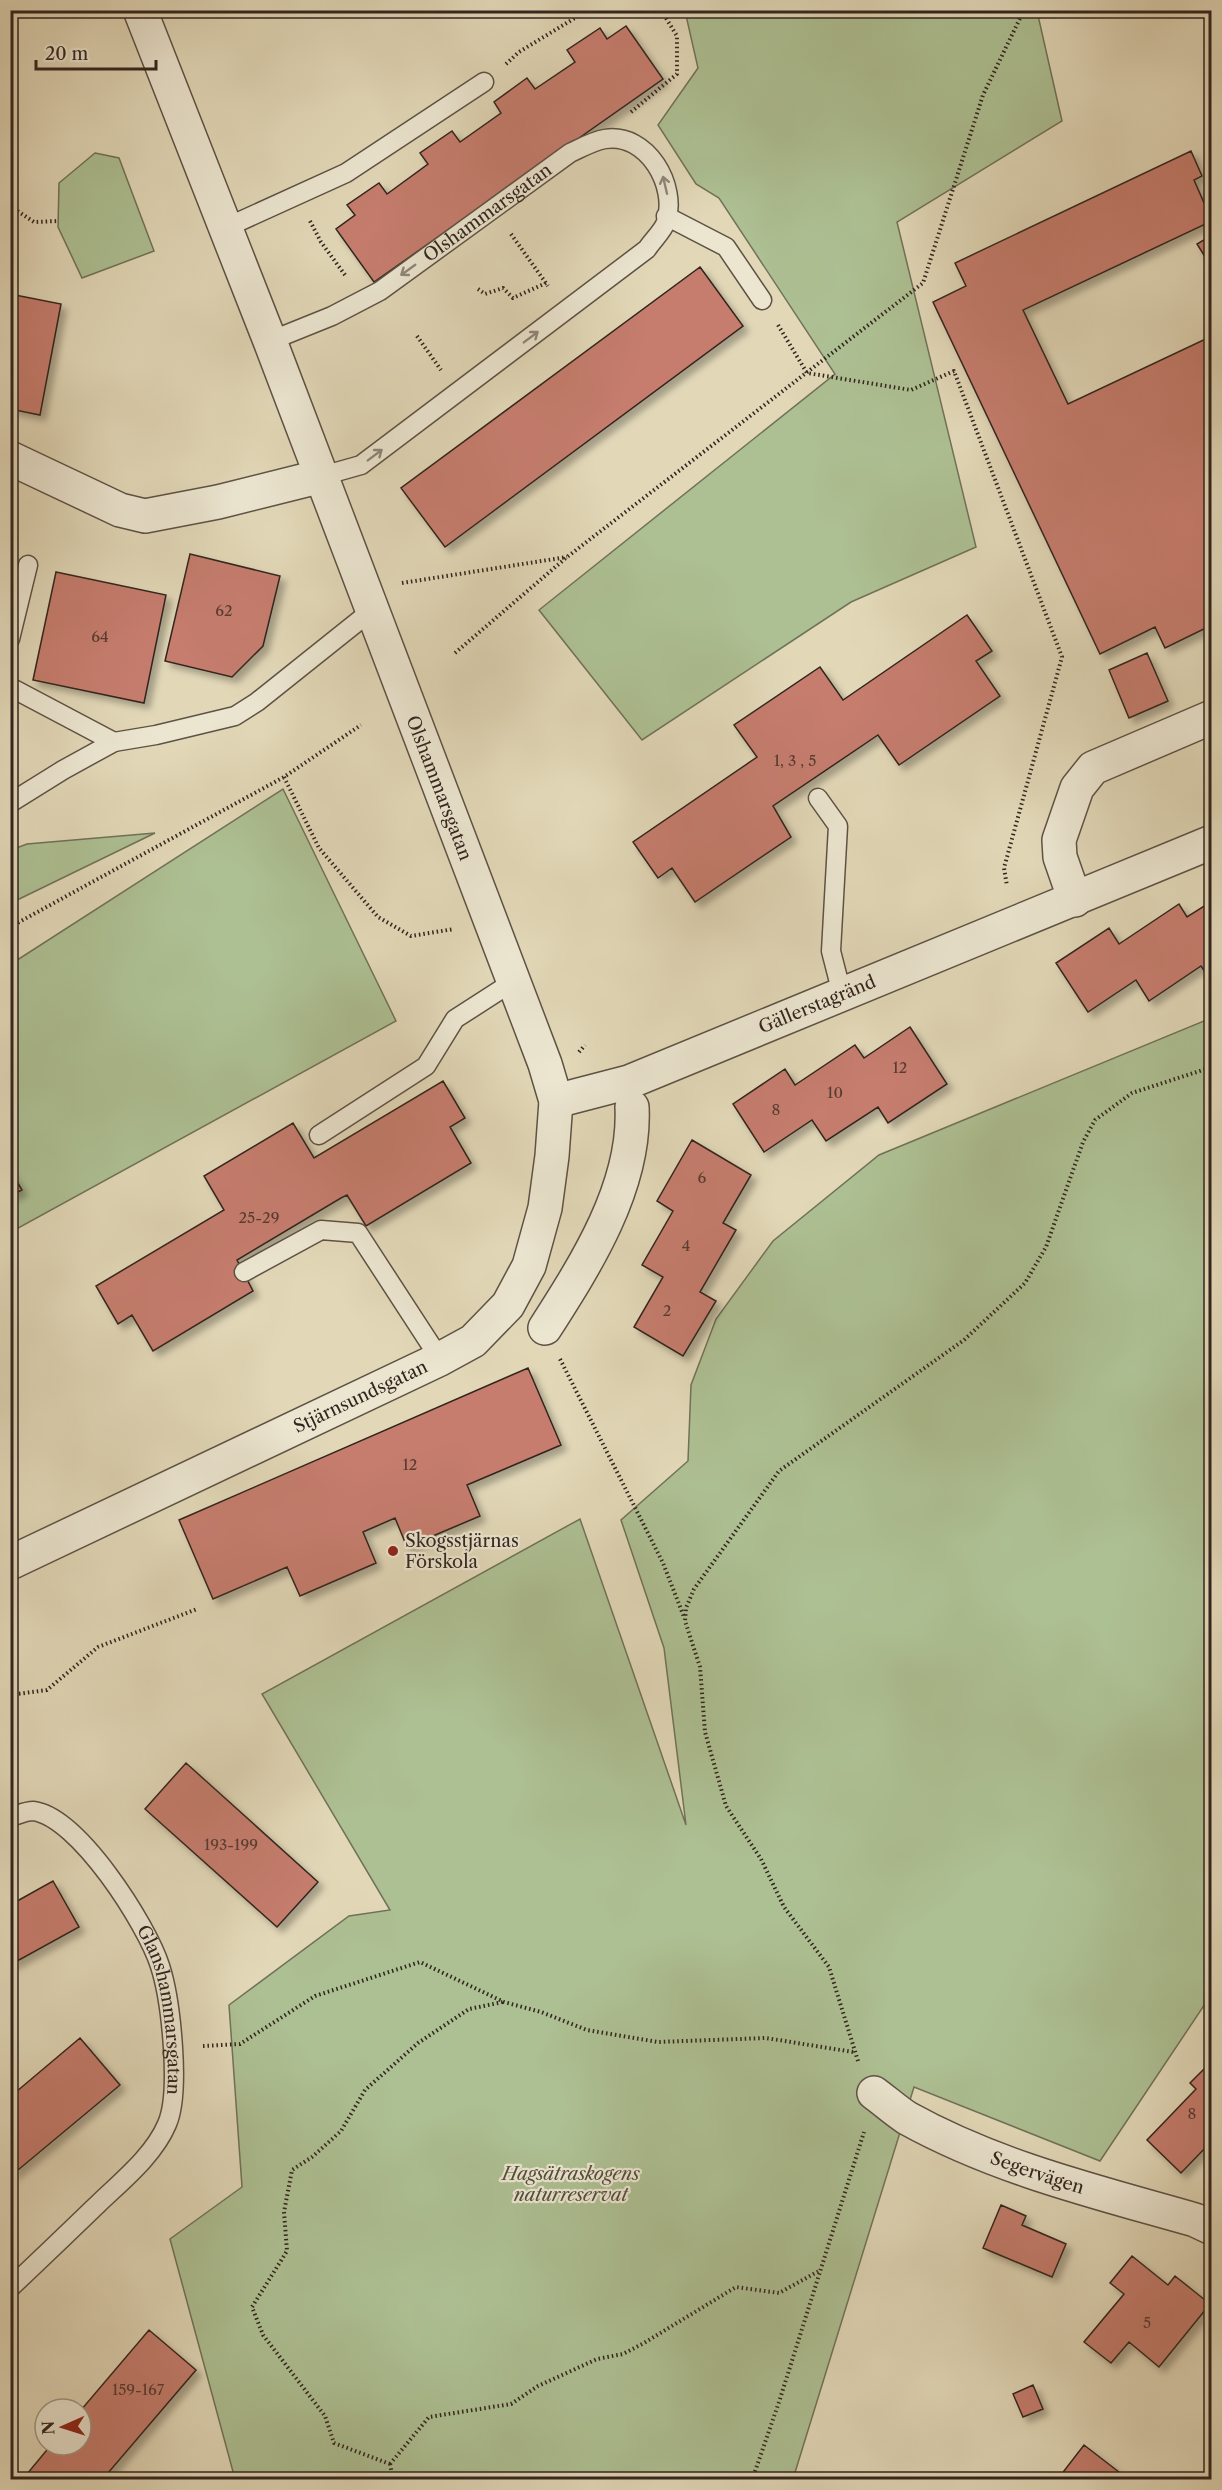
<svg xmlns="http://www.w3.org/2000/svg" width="1222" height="2490" viewBox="0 0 1222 2490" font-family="'Libre Caslon Text',serif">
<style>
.green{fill:#adc093;stroke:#707259;stroke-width:1.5}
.building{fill:#c67d6e;stroke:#32251f;stroke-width:1.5;filter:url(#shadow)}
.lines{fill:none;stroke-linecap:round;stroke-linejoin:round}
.lane-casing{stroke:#5e5245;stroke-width:21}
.street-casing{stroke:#5e5245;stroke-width:36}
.path{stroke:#32251f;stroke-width:4;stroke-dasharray:1.5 3;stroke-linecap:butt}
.lane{stroke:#ece6d1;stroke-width:18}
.street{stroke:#ece6d1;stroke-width:33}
.oneway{stroke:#8f8678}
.poi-dot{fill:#8f2418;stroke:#ece6d1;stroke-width:2}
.labels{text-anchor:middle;stroke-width:4.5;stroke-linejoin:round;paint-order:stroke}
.number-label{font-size:15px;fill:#573b33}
.street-label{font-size:18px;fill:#32251f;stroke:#ece6d1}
.poi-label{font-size:18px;fill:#32251f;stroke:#ece6d1;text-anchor:start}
.park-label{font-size:18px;font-style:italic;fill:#514c3c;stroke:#ece6d1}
</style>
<defs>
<filter id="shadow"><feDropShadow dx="5.5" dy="5.5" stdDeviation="3" flood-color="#0004"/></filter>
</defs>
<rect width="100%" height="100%" fill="#e2d8b8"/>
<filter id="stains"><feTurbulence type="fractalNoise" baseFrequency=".00333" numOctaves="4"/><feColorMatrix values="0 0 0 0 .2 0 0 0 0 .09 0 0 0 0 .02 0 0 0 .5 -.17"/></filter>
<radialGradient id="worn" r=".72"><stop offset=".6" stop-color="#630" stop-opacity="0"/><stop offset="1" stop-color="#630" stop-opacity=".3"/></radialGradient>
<path class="green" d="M685 11H1037L1062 121 897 222 976 547 851 602 642 740 539 610 835 374 719 198 696 184 658 125 698 68Z
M95 153 119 158 154 251 82 278 58 227 59 183Z
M283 789 396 1021 11 1232V964Z
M155 833 11 903V850L27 844Z
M1211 1018V1995L1100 2161 914 2087 793 2479H235L170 2239 242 2187 229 2005 349 1916 390 1910 262 1694 580 1519 686 1825 664 1648 621 1520 688 1461 691 1385 716 1319 773 1241 879 1155Z"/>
<path class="building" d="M626 26 663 79 374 282 336 229 355 215 347 205 379 183 387 194 428 164 420 153 452 131 460 142 501 113 494 102 527 78 535 89 575 62 567 50 600 28 607 39Z
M1191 151 1202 176 1194 180 1212 221 1023 310 1068 404 1212 336V625L1165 648 1155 627 1100 654 933 302 966 286 955 263Z
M1212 235V268L1197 244Z
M700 267 743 326 445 547 401 488Z
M10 294 61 304 40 415 10 409Z
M190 554 280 576 263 646 232 677 165 661Z
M56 572 166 595 144 703 33 680Z
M967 615 992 651 976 661 1000 696 899 765 878 735 773 806 791 837 695 902 672 868 658 878 633 842 757 757 734 725 820 667 843 700Z
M1147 653 1168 701 1129 718 1109 670Z
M1212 901V982L1201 966 1149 1001 1136 980 1088 1012 1056 963 1109 928 1119 944 1179 904 1187 917Z
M910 1027 947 1084 888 1123 878 1107 826 1141 812 1120 764 1152 733 1104 785 1069 795 1085 855 1045 864 1058Z
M443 1081 465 1118 450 1127 471 1163 366 1226 347 1195 341 1198 237 1260 253 1291 153 1351 132 1315 118 1324 96 1286 224 1210 204 1176 293 1123 314 1158Z
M692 1140 751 1175 723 1223 736 1230 700 1292 716 1301 683 1356 634 1327 663 1277 642 1265 673 1211 657 1201Z
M10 1170 22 1190 10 1196Z
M528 1368 561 1445 467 1485 480 1516 407 1547 395 1518 363 1532 376 1563 300 1596 287 1567 213 1599 179 1520Z
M186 1763 318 1882 277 1927 145 1809Z
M53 1881 79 1927 10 1965V1905Z
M80 2038 120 2085 12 2175 10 2097Z
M1212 2061V2153L1206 2147 1181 2173 1147 2140 1196 2089 1190 2083Z
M1001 2205 1026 2216 1022 2225 1066 2244 1052 2277 983 2248Z
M1132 2256 1168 2285 1175 2276 1210 2304 1159 2367 1129 2342 1111 2363 1084 2342 1124 2294 1110 2283Z
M149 2330 196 2370 102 2480H22L51 2445H81V2410Z
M1033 2385 1043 2409 1023 2417 1013 2394Z
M1084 2445 1128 2479 1127 2480H1057Z"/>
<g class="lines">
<g class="lane-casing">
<g id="lane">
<path d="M666 216 726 247 762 300"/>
<path d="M225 228 346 173 484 82"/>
<path id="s1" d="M270 341 332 316 380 291 570 153C581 148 593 141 605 139 647 132 678 186 666 222 663 231 652 241 647 249L361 465 322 476"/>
<path d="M10 639 28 565"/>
<path d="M10 687 114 742 156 735 235 716 257 702 371 611"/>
<path d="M818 798 838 826 831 951 842 994"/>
<path d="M10 803 63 770 114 742"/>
<path d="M319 1135 426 1066 455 1019 514 981"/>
<path d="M244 1272 321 1230 358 1233 440 1359"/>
<path id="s2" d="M10 1817C17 1815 26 1811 33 1811 78 1816 147 1925 160 1966 171 2000 181 2092 167 2124 154 2155 123 2180 99 2203 70 2231 40 2260 10 2288"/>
</g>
</g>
<g class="street-casing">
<g id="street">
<path d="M10 458 120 510 145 516 218 502 322 476"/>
<path d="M1075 900 1060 857 1059 840 1077 788 1093 768 1212 717"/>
<path id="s3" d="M556 1101 629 1082 1212 842"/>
<path d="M545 1328C586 1264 636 1186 632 1107"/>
<path id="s4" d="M10 1563 440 1359 473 1341 508 1305 529 1266 545 1208 552 1156 556 1101 545 1064 270 341 140 10"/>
<path id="s5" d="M874 2093C885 2101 896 2111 907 2118 997 2168 1097 2192 1195 2220L1212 2228"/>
</g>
</g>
<path class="path" d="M506 64 519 52 588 10
M631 112 677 74V36L661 10
M10 206 34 222 58 221
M310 221 321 242 345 275
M511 234 548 286
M478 289 485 294 503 288 513 298 546 283
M778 325 807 373 911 390 954 371 1062 657 1004 868 1007 886
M417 336 441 370
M402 583 567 557
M455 653 567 557 923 283 983 95 1024 10
M284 777 319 848 378 917 411 936 454 929
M10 916 17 922
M10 927 284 777 361 725
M579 1052 585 1045
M560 1359 663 1563 684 1617
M10 1695 47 1690 98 1647 197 1609
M203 2046 240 2044 315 1996 420 1962 504 2002 541 2012 587 2030 658 2042 766 2038 853 2052
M858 2061 829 1967 784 1907 761 1859 726 1806 705 1732 700 1667 685 1621 686 1608 694 1589 779 1471 964 1340 1025 1283 1046 1247 1083 1142 1095 1120 1132 1093 1212 1067
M390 2464 334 2443 325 2416 263 2335 252 2307 287 2251 284 2212 292 2170 312 2157 341 2131 365 2090 418 2043 469 2009 503 2002
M390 2464 429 2417 511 2404 538 2386 597 2359 623 2354 644 2343 736 2287 779 2293 819 2271
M390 2464 393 2480
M752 2480 779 2402 864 2132"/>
<use href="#lane" class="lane"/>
<use href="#street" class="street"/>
</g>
<defs><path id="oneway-shaft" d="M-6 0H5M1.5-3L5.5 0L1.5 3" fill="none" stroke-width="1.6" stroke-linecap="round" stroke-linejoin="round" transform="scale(1.5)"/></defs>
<g class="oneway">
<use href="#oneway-shaft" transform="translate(665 185) rotate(-103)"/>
<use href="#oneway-shaft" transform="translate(408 270) rotate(144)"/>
<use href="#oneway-shaft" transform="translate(531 337) rotate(-37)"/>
<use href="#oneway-shaft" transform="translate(375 455) rotate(-37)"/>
</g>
<circle class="poi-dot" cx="393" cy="1551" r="6"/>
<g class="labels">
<g class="number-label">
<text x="224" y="616">62</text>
<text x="100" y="642">64</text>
<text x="795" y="766">1, 3 , 5</text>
<text x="900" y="1073">12</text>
<text x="835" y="1098">10</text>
<text x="776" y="1115">8</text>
<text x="702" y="1183">6</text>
<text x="259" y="1223">25-29</text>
<text x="686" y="1251">4</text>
<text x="667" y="1316">2</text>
<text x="410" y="1470">12</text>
<text x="231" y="1850">193-199</text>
<text x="1192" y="2119">8</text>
<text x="1147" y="2328">5</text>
<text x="138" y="2395">159-167</text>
</g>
<g class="street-label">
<text dy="6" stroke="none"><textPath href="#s1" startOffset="254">Olshammarsgatan</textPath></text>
<text transform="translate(439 788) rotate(69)" y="6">Olshammarsgatan</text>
<text dy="6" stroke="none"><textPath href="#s3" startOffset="279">Gällerstagränd</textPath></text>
<text dy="6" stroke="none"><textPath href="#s4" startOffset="388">Stjärnsundsgatan</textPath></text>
<text dy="6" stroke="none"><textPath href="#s2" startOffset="273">Glanshammarsgatan</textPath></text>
<text dy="6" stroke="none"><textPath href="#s5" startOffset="183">Segervägen</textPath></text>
</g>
<g class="poi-label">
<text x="405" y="1547">Skogsstjärnas<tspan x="405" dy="21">Förskola</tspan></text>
</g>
<g class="park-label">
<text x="571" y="2180">Hagsätraskogens<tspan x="571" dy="21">naturreservat</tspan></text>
</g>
</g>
<rect width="1222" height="2490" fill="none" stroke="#e2d8b8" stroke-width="36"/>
<rect x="12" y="12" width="1198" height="2466" fill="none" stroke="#32251f" stroke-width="3"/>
<rect x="18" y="18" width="1186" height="2454" fill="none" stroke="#32251f" stroke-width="1.5"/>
<g transform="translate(63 2427) rotate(267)"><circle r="28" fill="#ece6d1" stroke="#a2998a" stroke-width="1.5"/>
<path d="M0-4.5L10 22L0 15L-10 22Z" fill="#8f2418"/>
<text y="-9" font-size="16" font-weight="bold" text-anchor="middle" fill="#32251f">N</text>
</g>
<path d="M36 60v9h120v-9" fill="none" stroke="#32251f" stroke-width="3"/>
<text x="45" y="60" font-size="18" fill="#32251f" stroke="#ece6d1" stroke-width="4.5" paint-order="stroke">20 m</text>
<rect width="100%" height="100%" filter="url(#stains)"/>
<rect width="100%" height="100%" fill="url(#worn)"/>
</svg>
